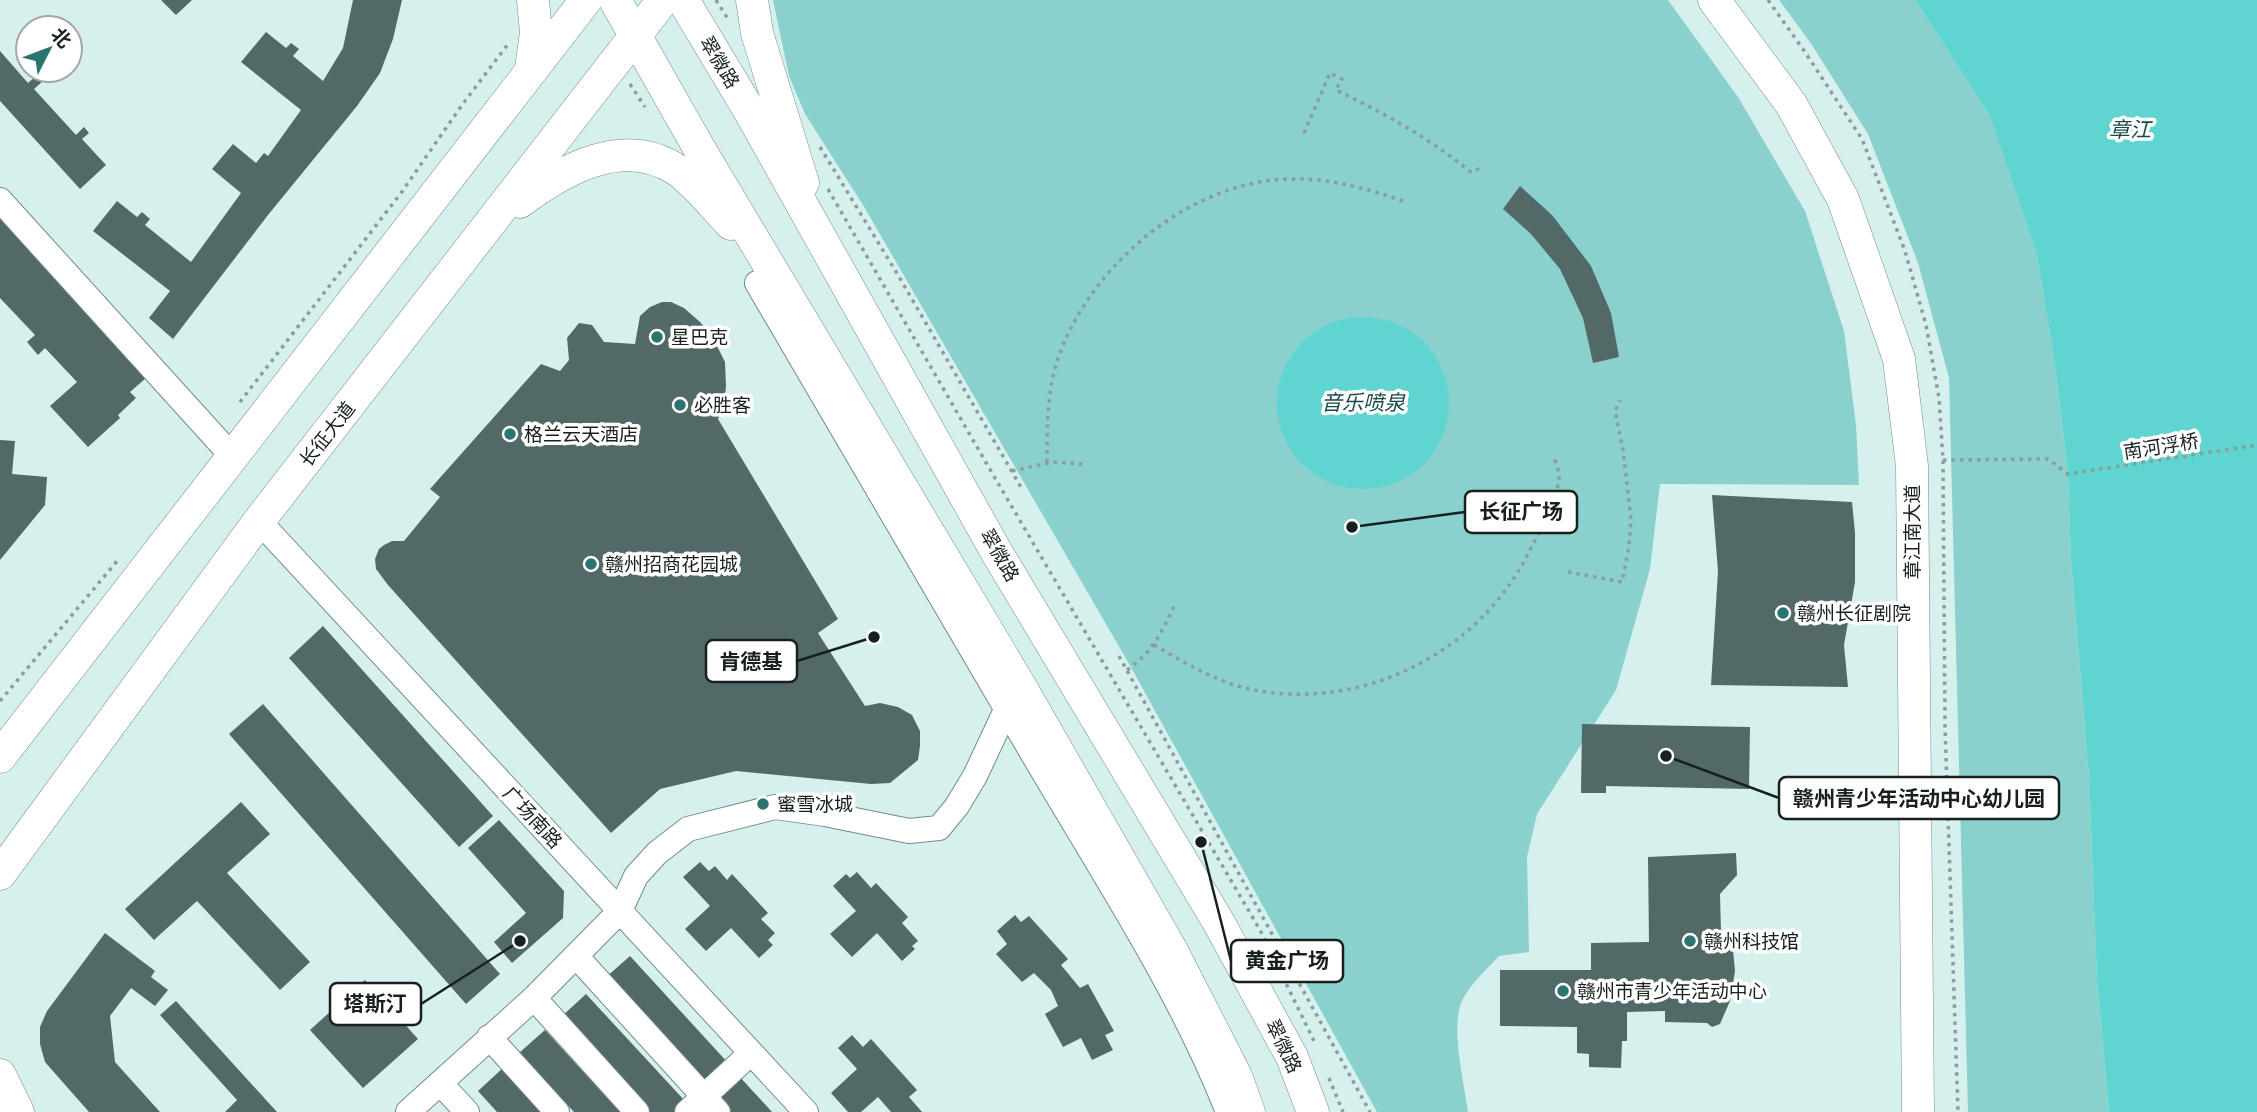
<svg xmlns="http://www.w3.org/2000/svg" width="2257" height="1112" viewBox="0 0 2257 1112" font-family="'Noto Serif','Noto Sans SC',serif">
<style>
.green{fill:#8ad0cc}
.water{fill:#5ed5d0}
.building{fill:#536968}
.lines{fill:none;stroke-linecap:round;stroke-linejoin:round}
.minor-casing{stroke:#748b8a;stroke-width:26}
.major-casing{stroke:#748b8a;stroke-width:33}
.path{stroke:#8a9d9b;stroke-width:3.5;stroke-dasharray:3.5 5;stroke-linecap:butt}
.minor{stroke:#fff;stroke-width:24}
.major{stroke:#fff;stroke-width:32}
.poi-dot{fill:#2b7571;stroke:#fff;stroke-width:2.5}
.labels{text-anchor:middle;stroke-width:7;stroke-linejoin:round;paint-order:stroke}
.street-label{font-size:19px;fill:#17201f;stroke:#fff}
.poi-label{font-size:19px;fill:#17201f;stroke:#fff;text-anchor:start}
.water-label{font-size:21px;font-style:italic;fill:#144a47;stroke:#fff}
.leader{fill:none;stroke:#17201f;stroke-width:2.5}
.callout-dot{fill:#17201f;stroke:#fff;stroke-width:2.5}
.callout{fill:#fff;stroke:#17201f;stroke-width:2.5}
.callout-label{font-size:21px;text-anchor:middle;font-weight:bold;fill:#17201f}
</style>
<rect width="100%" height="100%" fill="#d6f0ee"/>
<path class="green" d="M773 0H1668L1738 97 1805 211 1844 331 1856 425 1859 485 1660 484 1650 569 1616 690 1537 814 1527 857 1529 952 1499 956C1487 969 1468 986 1461 1003 1451 1031 1464 1082 1468 1112H1377L1128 662 863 205 805 114 789 76Z
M1779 0H1915L1989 114 2037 255 2055 365 2068 474 2071 561 2089 778 2097 979 2109 1112H1968L1949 378 1918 263 1868 134 1812 45Z"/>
<path class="water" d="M1915 0H2257V1112H2109L2097 979 2089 778 2071 561 2068 474 2055 365 2037 255 1989 114Z
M1277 403a86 86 0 1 1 172 0a86 86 0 1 1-172 0Z"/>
<path class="building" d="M161 0H192L176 15Z
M353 0H402L393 39 380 73 357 106 268 215 173 339 149 318 170 291 93 231 117 201 137 217 142 212 150 219 145 225 191 262 241 193 212 169 233 144 256 163 264 153 268 156 301 110 241 62 266 32 286 48 291 43 299 49 293 56 323 81 343 48Z
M0 51 28 83 37 75 43 81 34 89 76 135 84 127 89 133 82 139 106 165 80 189 0 101Z
M1520 186 1552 215 1591 266 1611 313 1619 357 1593 363 1583 318 1560 269 1531 234 1503 209Z
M0 218 146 378 130 392 136 398 118 415 120 418 88 447 50 406 77 382 45 348 38 355 27 342 35 335 0 298Z
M662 302H671L684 308 700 322 712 336 725 362 726 386 724 407 718 419 838 619 818 633 865 706 880 703 898 707 912 715 920 731V746L918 760 890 783 871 784 736 771 660 789 611 833 388 585 376 569 375 559 379 549 384 545 392 541H404L440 497 430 489 541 364 560 371 569 360 567 338 579 323 592 325 604 342 635 344 640 316 650 307Z
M0 440 15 441 12 474 47 477 45 505 0 560Z
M1712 495 1852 502 1855 533V582L1844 645 1848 687 1711 685 1718 571Z
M323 626 493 816 459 847 289 658Z
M263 704 500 974 466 1004 229 734Z
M1582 724 1750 727 1749 789 1606 786V793H1581Z
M241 802 270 834 227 873 310 962 280 990 197 901 154 940 125 909Z
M499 820 564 891 563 918 512 963 494 942 526 913 468 848Z
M1736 853 1737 875 1720 894 1721 932 1727 933 1732 940 1735 971 1730 1001 1720 1024 1712 1027 1707 1023 1665 1022V1011L1627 1012V1041H1622L1621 1068 1589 1067V1054L1577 1053V1027L1500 1026V970H1591V943L1649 942 1648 857Z
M700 862 709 871 715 866 727 880 732 874 768 913 761 919 775 933 768 940 773 945 759 958 731 928 706 951 685 929 710 906 683 877Z
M857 872 871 888 876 883 908 917 902 923 918 941 912 946 915 949 902 961 877 933 852 957 830 934 856 911 833 886 846 874 850 878Z
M1015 915 1021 922 1029 916 1068 959 1061 965 1080 988 1088 984 1114 1031 1105 1035 1113 1050 1092 1060 1081 1038 1063 1047 1045 1014 1058 1006 1051 990 1034 973 1022 982 996 954 1007 944 997 931Z
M105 933 155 971 151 977 168 990 155 1006 131 988 110 1016 115 1062 160 1112H89L45 1062 40 1044V1027L47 1011Z
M630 956 729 1064 704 1087 604 979Z
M365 980 418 1039 363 1088 310 1030Z
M586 994 685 1101 674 1112H648L561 1017Z
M176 1001 277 1112H225L237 1100 160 1015Z
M545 1030 620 1112H574L519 1053Z
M852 1035 863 1047 871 1039 917 1090 909 1097 922 1112H891L878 1097 861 1112H848L831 1093 857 1069 838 1048Z
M504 1067 545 1112H497L478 1091Z
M738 1075 772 1112H728L714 1097Z"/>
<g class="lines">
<g class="minor-casing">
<path id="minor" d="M0 200 232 456
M757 283C850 443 944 603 1038 763 1104 875 1181 992 1228 1112
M259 521 806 1112
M576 956 718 1112
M534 998 637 1112
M489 1037 557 1112
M440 1083 467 1112
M408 1112 534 998 620 911 636 876 657 853 688 829 775 807 825 814 909 831 939 828 957 806 975 776 1012 697
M687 1112 750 1054"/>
</g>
<g class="major-casing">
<path id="major" d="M615 0 699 148 1019 684 1172 951 1236 1076 1249 1112
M683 0 749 110 997 553 1219 923 1292 1057 1313 1112
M752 0 757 33 803 183
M1714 0 1791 104 1843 199 1899 359 1912 466 1918 1112
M531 69 536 32 533 0
M520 202C564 169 624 135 677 170 696 183 715 208 731 224
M0 757 586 0
M0 874 259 521 663 0
M0 1075 18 1112"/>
</g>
<path class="path" d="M716 0 728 19
M1768 0 1805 52 1862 139 1905 251 1926 325 1939 398 1943 460 1945 727 1958 1112
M630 84 645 107
M1304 133 1330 73 1342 79 1336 90C1384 113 1429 138 1471 172L1481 168
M820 147 898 275 1022 489
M828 189 988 466 1260 930 1316 1045
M240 402 401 193 462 105 508 44
M1943 460 2048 459 2068 474 2257 445
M1047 462C1047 431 1047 398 1055 368 1083 271 1187 181 1289 179 1329 178 1365 188 1403 201
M1012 471 1053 462 1082 464
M1568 572 1622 582 1629 546 1631 519 1623 450 1615 411 1620 400
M1154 645C1182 661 1213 680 1245 688 1357 714 1475 656 1527 556 1539 532 1557 505 1559 477 1559 471 1556 463 1554 457
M1119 656 1370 1112
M1127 670C1151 654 1163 631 1175 604
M0 701 118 560
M1329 1078 1343 1112"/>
<use href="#minor" class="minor"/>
<use href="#major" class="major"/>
</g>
<g class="poi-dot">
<circle cx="657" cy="337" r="7"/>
<circle cx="680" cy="405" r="7"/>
<circle cx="510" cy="434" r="7"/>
<circle cx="591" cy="564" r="7"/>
<circle cx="1783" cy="613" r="7"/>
<circle cx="763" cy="804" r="7"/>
<circle cx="1690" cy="941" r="7"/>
<circle cx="1563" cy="991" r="7"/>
</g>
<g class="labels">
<g class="street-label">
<text transform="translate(720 62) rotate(59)" y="7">翠微路</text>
<text transform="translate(327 434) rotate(-52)" y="7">长征大道</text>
<text transform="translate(2161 446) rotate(-9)" y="7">南河浮桥</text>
<text transform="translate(1912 532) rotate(-90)" y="7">章江南大道</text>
<text transform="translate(1000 555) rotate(60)" y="7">翠微路</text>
<text transform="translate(533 817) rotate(47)" y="7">广场南路</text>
<text transform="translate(1284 1046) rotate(64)" y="7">翠微路</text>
</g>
<g class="poi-label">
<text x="671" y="344">星巴克</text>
<text x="694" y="412">必胜客</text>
<text x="524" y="441">格兰云天酒店</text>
<text x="605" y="571">赣州招商花园城</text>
<text x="1797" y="620">赣州长征剧院</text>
<text x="777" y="811">蜜雪冰城</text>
<text x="1704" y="948">赣州科技馆</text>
<text x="1577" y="998">赣州市青少年活动中心</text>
</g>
<g class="water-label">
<text x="2130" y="137">章江</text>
<text x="1363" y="410">音乐喷泉</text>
</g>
</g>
<path class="leader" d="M1352 527L1465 512M874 637L797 661M1666 756L1779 798M1201 842L1231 961M520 941L421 1004"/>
<g class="callout-dot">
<circle cx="1352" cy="527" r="7"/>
<circle cx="874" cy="637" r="7"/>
<circle cx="1666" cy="756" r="7"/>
<circle cx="1201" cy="842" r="7"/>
<circle cx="520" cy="941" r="7"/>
</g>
<g class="callout">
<rect x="1465" y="491" width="112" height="42" rx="7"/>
<rect x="706" y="640" width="91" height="42" rx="7"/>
<rect x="1779" y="777" width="280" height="42" rx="7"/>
<rect x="1231" y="940" width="112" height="42" rx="7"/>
<rect x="330" y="983" width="91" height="42" rx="7"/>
</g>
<g class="callout-label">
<text x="1521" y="519">长征广场</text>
<text x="751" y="669">肯德基</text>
<text x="1919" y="806">赣州青少年活动中心幼儿园</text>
<text x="1287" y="968">黄金广场</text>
<text x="375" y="1011">塔斯汀</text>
</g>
<g transform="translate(49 49) rotate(48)"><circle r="33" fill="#ffffff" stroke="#a2a6a5" stroke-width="2"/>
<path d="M0-5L12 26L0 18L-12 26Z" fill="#2b7571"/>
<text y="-10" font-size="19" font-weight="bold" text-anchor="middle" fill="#17201f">北</text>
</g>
</svg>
